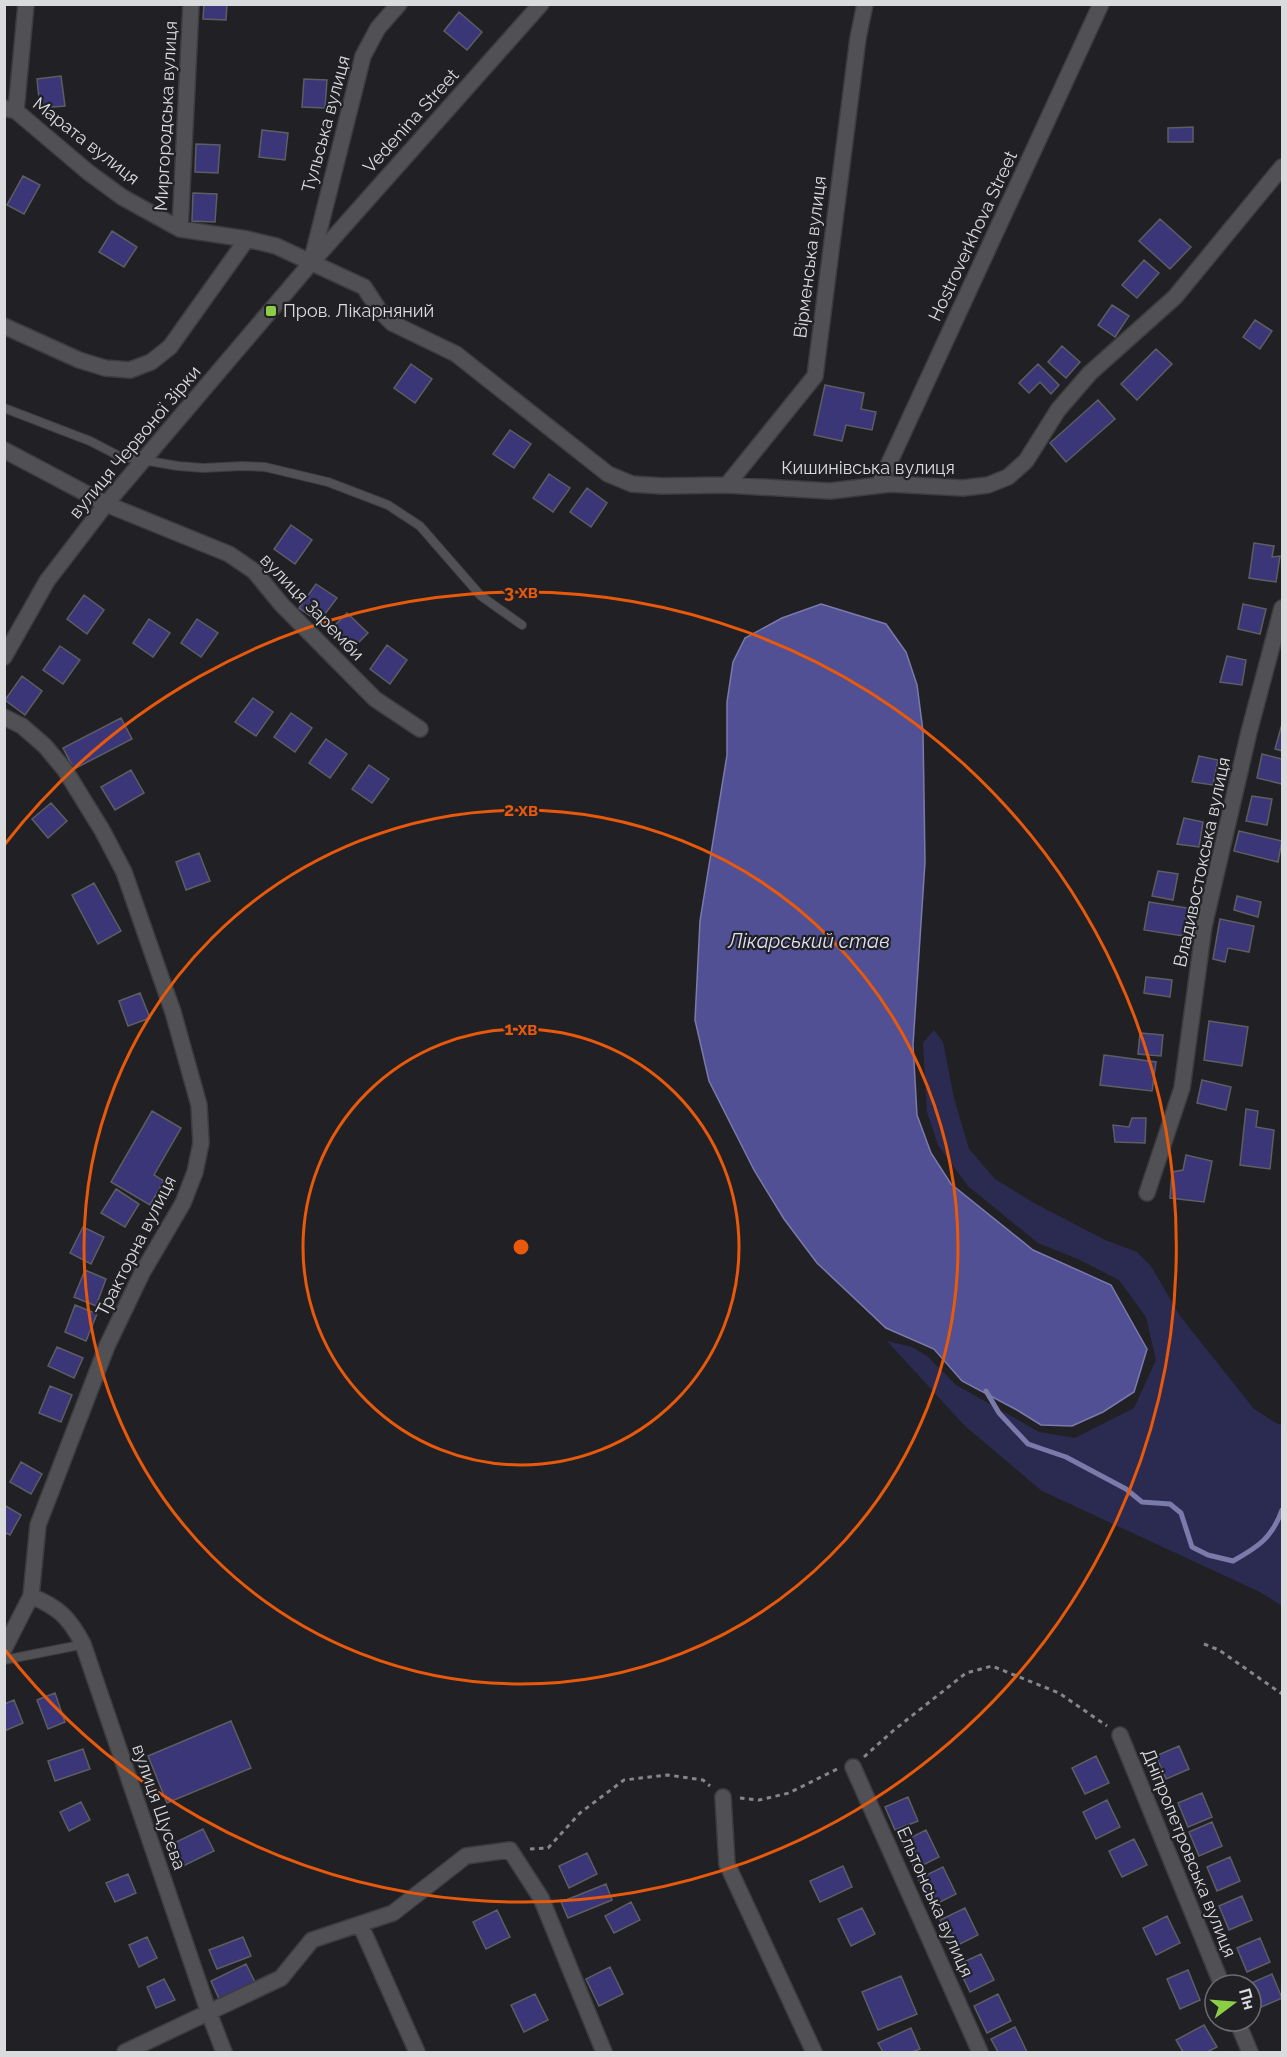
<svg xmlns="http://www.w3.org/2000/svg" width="1287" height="2057" viewBox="0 0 1287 2057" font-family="Raleway,sans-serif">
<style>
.green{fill:#2b2b51}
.water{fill:#515095;stroke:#7a7aab;stroke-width:1.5}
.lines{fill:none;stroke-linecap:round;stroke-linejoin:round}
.stream{stroke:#7a7aab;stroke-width:5}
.building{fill:#3a3678;stroke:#5d5d62;stroke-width:1.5}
.service-casing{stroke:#3d3d40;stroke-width:10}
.minor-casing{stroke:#3d3d40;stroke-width:18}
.tertiary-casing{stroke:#3d3d40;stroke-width:18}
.path{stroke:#858689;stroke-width:3;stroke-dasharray:4.5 4.5;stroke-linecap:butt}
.service{stroke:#515155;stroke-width:8}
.minor{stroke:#515155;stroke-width:15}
.tertiary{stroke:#515155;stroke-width:15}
.ring{fill:none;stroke:#e8590c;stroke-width:3}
.poi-dot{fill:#8bce46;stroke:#212125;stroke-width:2}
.labels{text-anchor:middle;stroke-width:4.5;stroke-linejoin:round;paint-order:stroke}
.street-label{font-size:18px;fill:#dadbdd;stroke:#212125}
.poi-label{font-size:18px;fill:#dadbdd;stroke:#212125;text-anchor:start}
.water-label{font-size:20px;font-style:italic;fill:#dee0f4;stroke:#212125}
.centre{fill:#e8590c;stroke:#212125;stroke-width:3}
.ring-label{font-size:18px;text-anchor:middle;font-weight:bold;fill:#e8590c;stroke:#212125;stroke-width:4.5;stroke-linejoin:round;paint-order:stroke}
</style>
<rect width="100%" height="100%" fill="#212125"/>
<path class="green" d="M934 1030 943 1042 954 1098 969 1149 995 1179 1034 1203 1105 1240 1137 1252 1151 1266 1180 1316 1254 1409 1276 1423 1282 1425V1606L1260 1592 1042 1491 964 1425 887 1341 912 1347 927 1356 956 1385 1039 1432 1075 1438 1134 1408 1156 1360 1146 1317 1119 1280 1078 1259 1038 1243 968 1186 938 1145 927 1112 923 1043Z"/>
<path class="water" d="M821 604 886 624 906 652 917 685 923 731 925 862 913 1045 917 1115 931 1153 951 1184 1033 1250 1111 1285 1147 1349 1134 1392 1103 1412 1072 1426 1041 1425 1017 1410 962 1381 934 1349 886 1328 817 1263 784 1219 754 1170 709 1081 695 1020 700 921 727 755V702L733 662 745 638 782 618Z"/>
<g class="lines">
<path class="stream" d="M986 1391 999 1413 1028 1444 1066 1457 1126 1489 1142 1502 1170 1504 1181 1513 1192 1547 1208 1555 1233 1561C1258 1547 1272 1538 1282 1510"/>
</g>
<path class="building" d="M204 4H227L226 20 203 19Z
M459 12 482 32 467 50 444 31Z
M61 76 65 106 40 108 37 79Z
M304 79 327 80 325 108 302 107Z
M1193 127V142H1168V128Z
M262 130 288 133 285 160 259 157Z
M196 144 220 145 218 173 195 172Z
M23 176 40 185 24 214 7 205Z
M193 193 217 194 215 222 192 221Z
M1160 219 1191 247 1170 269 1139 241Z
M112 231 137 247 124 267 99 252Z
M1144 260 1159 273 1137 298 1122 285Z
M1112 305 1129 316 1115 337 1098 325Z
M1255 320 1272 331 1260 349 1243 337Z
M1062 346 1080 362 1066 378 1048 362Z
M1156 349 1172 364 1137 400 1121 384Z
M411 364 432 379 415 403 394 388Z
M1038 364 1059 385 1051 394 1040 382 1029 393 1019 383Z
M825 385 864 393 861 409 876 412 872 430 846 425 842 441 814 435Z
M1098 400 1115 419 1066 462 1050 443Z
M510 430 531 444 514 468 493 454Z
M549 474 570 488 553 512 533 498Z
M587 488 607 503 591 527 570 512Z
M291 525 312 540 295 564 274 549Z
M1254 543 1274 546 1272 557 1280 556 1276 582 1249 578Z
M316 584 337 598 319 622 299 608Z
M84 595 104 610 87 634 67 619Z
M1243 604 1266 609 1260 634 1238 629Z
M347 613 368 633 350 651 329 631Z
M149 619 170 633 153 657 133 643Z
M197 619 218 633 201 657 181 643Z
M387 645 407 660 390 684 370 669Z
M60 646 80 660 63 684 43 670Z
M1227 656 1246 660 1242 685 1220 682Z
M22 676 42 691 25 715 5 700Z
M253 698 273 712 256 736 235 722Z
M291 713 312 728 295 752 274 737Z
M121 718 132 739 74 769 63 748Z
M1282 724V751L1275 749Z
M326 739 347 754 330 778 309 763Z
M1262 754 1282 759V784L1257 778Z
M1199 756 1218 760 1213 785 1192 782Z
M369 765 389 779 372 803 352 789Z
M131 770 144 793 115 810 101 787Z
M1252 796 1272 799 1267 825 1246 821Z
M51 803 67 821 48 838 32 819Z
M1184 818 1203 822 1199 847 1177 844Z
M1239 831 1282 841 1278 862 1234 851Z
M199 853 210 881 186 890 176 862Z
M1158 871 1178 874 1173 900 1152 896Z
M94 883 121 931 98 944 72 895Z
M1237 896 1261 902 1258 917 1234 910Z
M1149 902 1188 908 1183 936 1144 930Z
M1220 919 1254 926 1249 952 1228 948 1225 962 1213 959Z
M1146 977 1172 980 1170 997 1144 993Z
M140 993 150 1018 128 1026 119 1001Z
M1209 1021 1248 1027 1242 1066 1204 1060Z
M1140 1033 1163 1035 1161 1056 1138 1054Z
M1104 1055 1156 1062 1152 1091 1100 1085Z
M1202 1080 1231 1087 1226 1110 1197 1103Z
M1246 1109 1258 1111 1256 1127 1274 1130 1270 1169 1240 1165Z
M152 1111 181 1128 154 1175 164 1181 150 1205 111 1182Z
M1132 1118H1146L1145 1143 1115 1142 1113 1125 1129 1127Z
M1186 1155 1212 1161 1204 1202 1170 1198 1172 1172 1183 1170Z
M116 1189 139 1204 125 1227 101 1213Z
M83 1227 104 1237 91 1264 70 1253Z
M85 1270 106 1279 96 1306 74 1297Z
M75 1305 97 1314 86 1341 65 1332Z
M57 1347 83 1358 74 1378 48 1366Z
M50 1386 72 1395 61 1422 39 1413Z
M21 1462 42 1474 31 1494 10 1482Z
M4 1505 21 1515 10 1535 4 1532Z
M55 1693 65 1722 48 1729 37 1700Z
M14 1700 23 1723 4 1731V1704Z
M231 1721 251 1768 167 1803 148 1756Z
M1179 1746 1189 1769 1166 1779 1156 1756Z
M83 1749 90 1769 55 1781 48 1761Z
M1096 1756 1109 1783 1085 1794 1072 1768Z
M1202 1793 1212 1817 1188 1827 1178 1803Z
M908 1797 918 1821 895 1830 885 1807Z
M1107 1800 1120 1827 1096 1839 1083 1812Z
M81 1802 90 1820 69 1831 60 1812Z
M1212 1822 1222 1846 1199 1856 1189 1832Z
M203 1829 214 1851 181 1867 170 1845Z
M926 1830 939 1857 915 1869 902 1842Z
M1134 1839 1147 1865 1122 1877 1109 1851Z
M587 1853 597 1874 569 1888 559 1866Z
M1230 1857 1240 1881 1217 1891 1207 1867Z
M843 1866 852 1887 820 1902 810 1881Z
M943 1867 956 1894 932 1906 918 1879Z
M128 1874 136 1893 115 1902 106 1883Z
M606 1884 612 1900 568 1918 561 1902Z
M1242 1896 1252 1920 1229 1930 1219 1906Z
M631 1902 640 1920 614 1933 605 1916Z
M862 1908 875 1934 851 1946 838 1919Z
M965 1908 978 1935 954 1947 940 1920Z
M497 1910 510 1937 486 1949 473 1922Z
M1167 1916 1180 1943 1156 1955 1143 1928Z
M147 1937 157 1958 139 1967 129 1945Z
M243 1937 251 1956 217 1969 209 1950Z
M1260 1938 1270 1962 1247 1972 1237 1948Z
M981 1954 994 1980 970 1992 957 1965Z
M246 1964 256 1984 220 2001 211 1981Z
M610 1967 623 1994 599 2006 586 1979Z
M1188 1970 1200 2000 1180 2009 1167 1979Z
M1272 1974 1282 1998 1259 2008 1251 1985 1249 1984Z
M901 1976 917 2014 878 2030 862 1992Z
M164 1979 175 2000 156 2008 147 1987Z
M535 1994 548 2020 524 2032 511 2005Z
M998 1994 1011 2021 987 2033 974 2006Z
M1204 2025 1217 2047 1207 2052H1183L1176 2040Z
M1015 2027 1027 2052H998L991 2039Z
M911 2028 920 2049 912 2052H883L878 2043Z"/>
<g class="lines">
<g class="service-casing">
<path id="service" d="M4 408 90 441 119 456 178 466 203 468 242 466 265 467 328 482 388 505 420 526 481 596 522 625
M4 1660 85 1644"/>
</g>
<g class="minor-casing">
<path id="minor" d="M4 108 16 111 88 172 122 197 180 229 247 239 276 246 364 287 379 310 392 323 456 354 608 474 632 484 662 486 727 485 830 491 890 484 963 488 988 485 1008 477 1026 461 1058 410 1090 373 1175 297 1282 167
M16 111 26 4
M180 229 191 4
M311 263 363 56 378 28 399 4
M4 326 79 360 105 368 130 370 151 362 170 347 247 239
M4 450 106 504 229 554 254 571 282 605 375 699 420 729
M727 485 815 376 858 38 865 4
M879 485 1101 4
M4 717 22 726 45 746 65 770 102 830 124 872 173 1012 199 1105 201 1143 195 1172 183 1203 142 1273 107 1346 38 1525 31 1596 4 1649
M1147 1193 1182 1088 1204 926 1249 732 1282 608
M31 1596C58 1607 69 1617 83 1644L209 2013 224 2052
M1120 1735 1222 1985
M853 1767 980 2052
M723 1797 727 1864 814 2052
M360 1924 417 2052
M1237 2021 1250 2052
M125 2052 281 1978 312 1940 393 1913 466 1856 510 1850 541 1898 604 2052"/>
</g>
<g class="tertiary-casing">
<path id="tertiary" d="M4 657 47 581 106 504 311 263 541 4"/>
</g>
<path class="path" d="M1204 1644 1219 1650 1282 1694
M864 1757 894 1730 966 1673 992 1666 1059 1693 1107 1726
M740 1798 759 1800 789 1793 837 1769
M530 1849 548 1848 580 1813 624 1780 668 1775 703 1780 710 1786"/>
<use href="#service" class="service"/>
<use href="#minor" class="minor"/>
<use href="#tertiary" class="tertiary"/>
</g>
<g class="ring">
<circle cx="521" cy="1247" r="218"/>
<circle cx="521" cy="1247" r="437"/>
<path d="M5 844A655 655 0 1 1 5 1650"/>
</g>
<rect class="poi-dot" x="265" y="305" width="12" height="12" rx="3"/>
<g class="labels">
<g class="street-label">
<text transform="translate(166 116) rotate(-87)" y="6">Миргородська вулиця</text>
<text transform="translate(411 121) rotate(-48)" y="6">Vedenina Street</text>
<text transform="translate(326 124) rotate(-75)" y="6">Тульська вулиця</text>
<text transform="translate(86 141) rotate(38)" y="6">Марата вулиця</text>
<text transform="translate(973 236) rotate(-65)" y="6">Hostroverkhova Street</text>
<text transform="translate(810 257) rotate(-83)" y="6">Вірменська вулиця</text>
<text transform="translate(135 442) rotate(-50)" y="6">вулиця Червоної Зірки</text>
<text x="868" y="474">Кишинівська вулиця</text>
<text transform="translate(312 607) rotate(46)" y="6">вулиця Заремби</text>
<text transform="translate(1202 862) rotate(-78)" y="6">Владивостокська вулиця</text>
<text transform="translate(136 1246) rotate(-63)" y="6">Тракторна вулиця</text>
<text transform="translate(159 1807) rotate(71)" y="6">вулиця Щусєва</text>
<text transform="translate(1189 1853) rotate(68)" y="6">Дніпропетровська вулиця</text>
<text transform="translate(935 1902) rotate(66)" y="6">Ельтонська вулиця</text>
</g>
<g class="poi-label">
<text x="283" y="317">Пров. Лікарняний</text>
</g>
<g class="water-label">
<text x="809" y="948">Лікарський став</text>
</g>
</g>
<circle cx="521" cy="1247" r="9" class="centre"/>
<g class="ring-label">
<text x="521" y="598">3 хв</text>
<text x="521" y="816">2 хв</text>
<text x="521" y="1035">1 хв</text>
</g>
<rect width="1287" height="2057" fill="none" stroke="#dadbdd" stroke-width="12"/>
<g transform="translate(1233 2003) rotate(74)"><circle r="28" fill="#212125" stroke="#6b6b6f" stroke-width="1.5"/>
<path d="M0-4.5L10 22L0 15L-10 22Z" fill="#8bce46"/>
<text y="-9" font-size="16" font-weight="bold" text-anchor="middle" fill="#dadbdd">Пн</text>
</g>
</svg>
